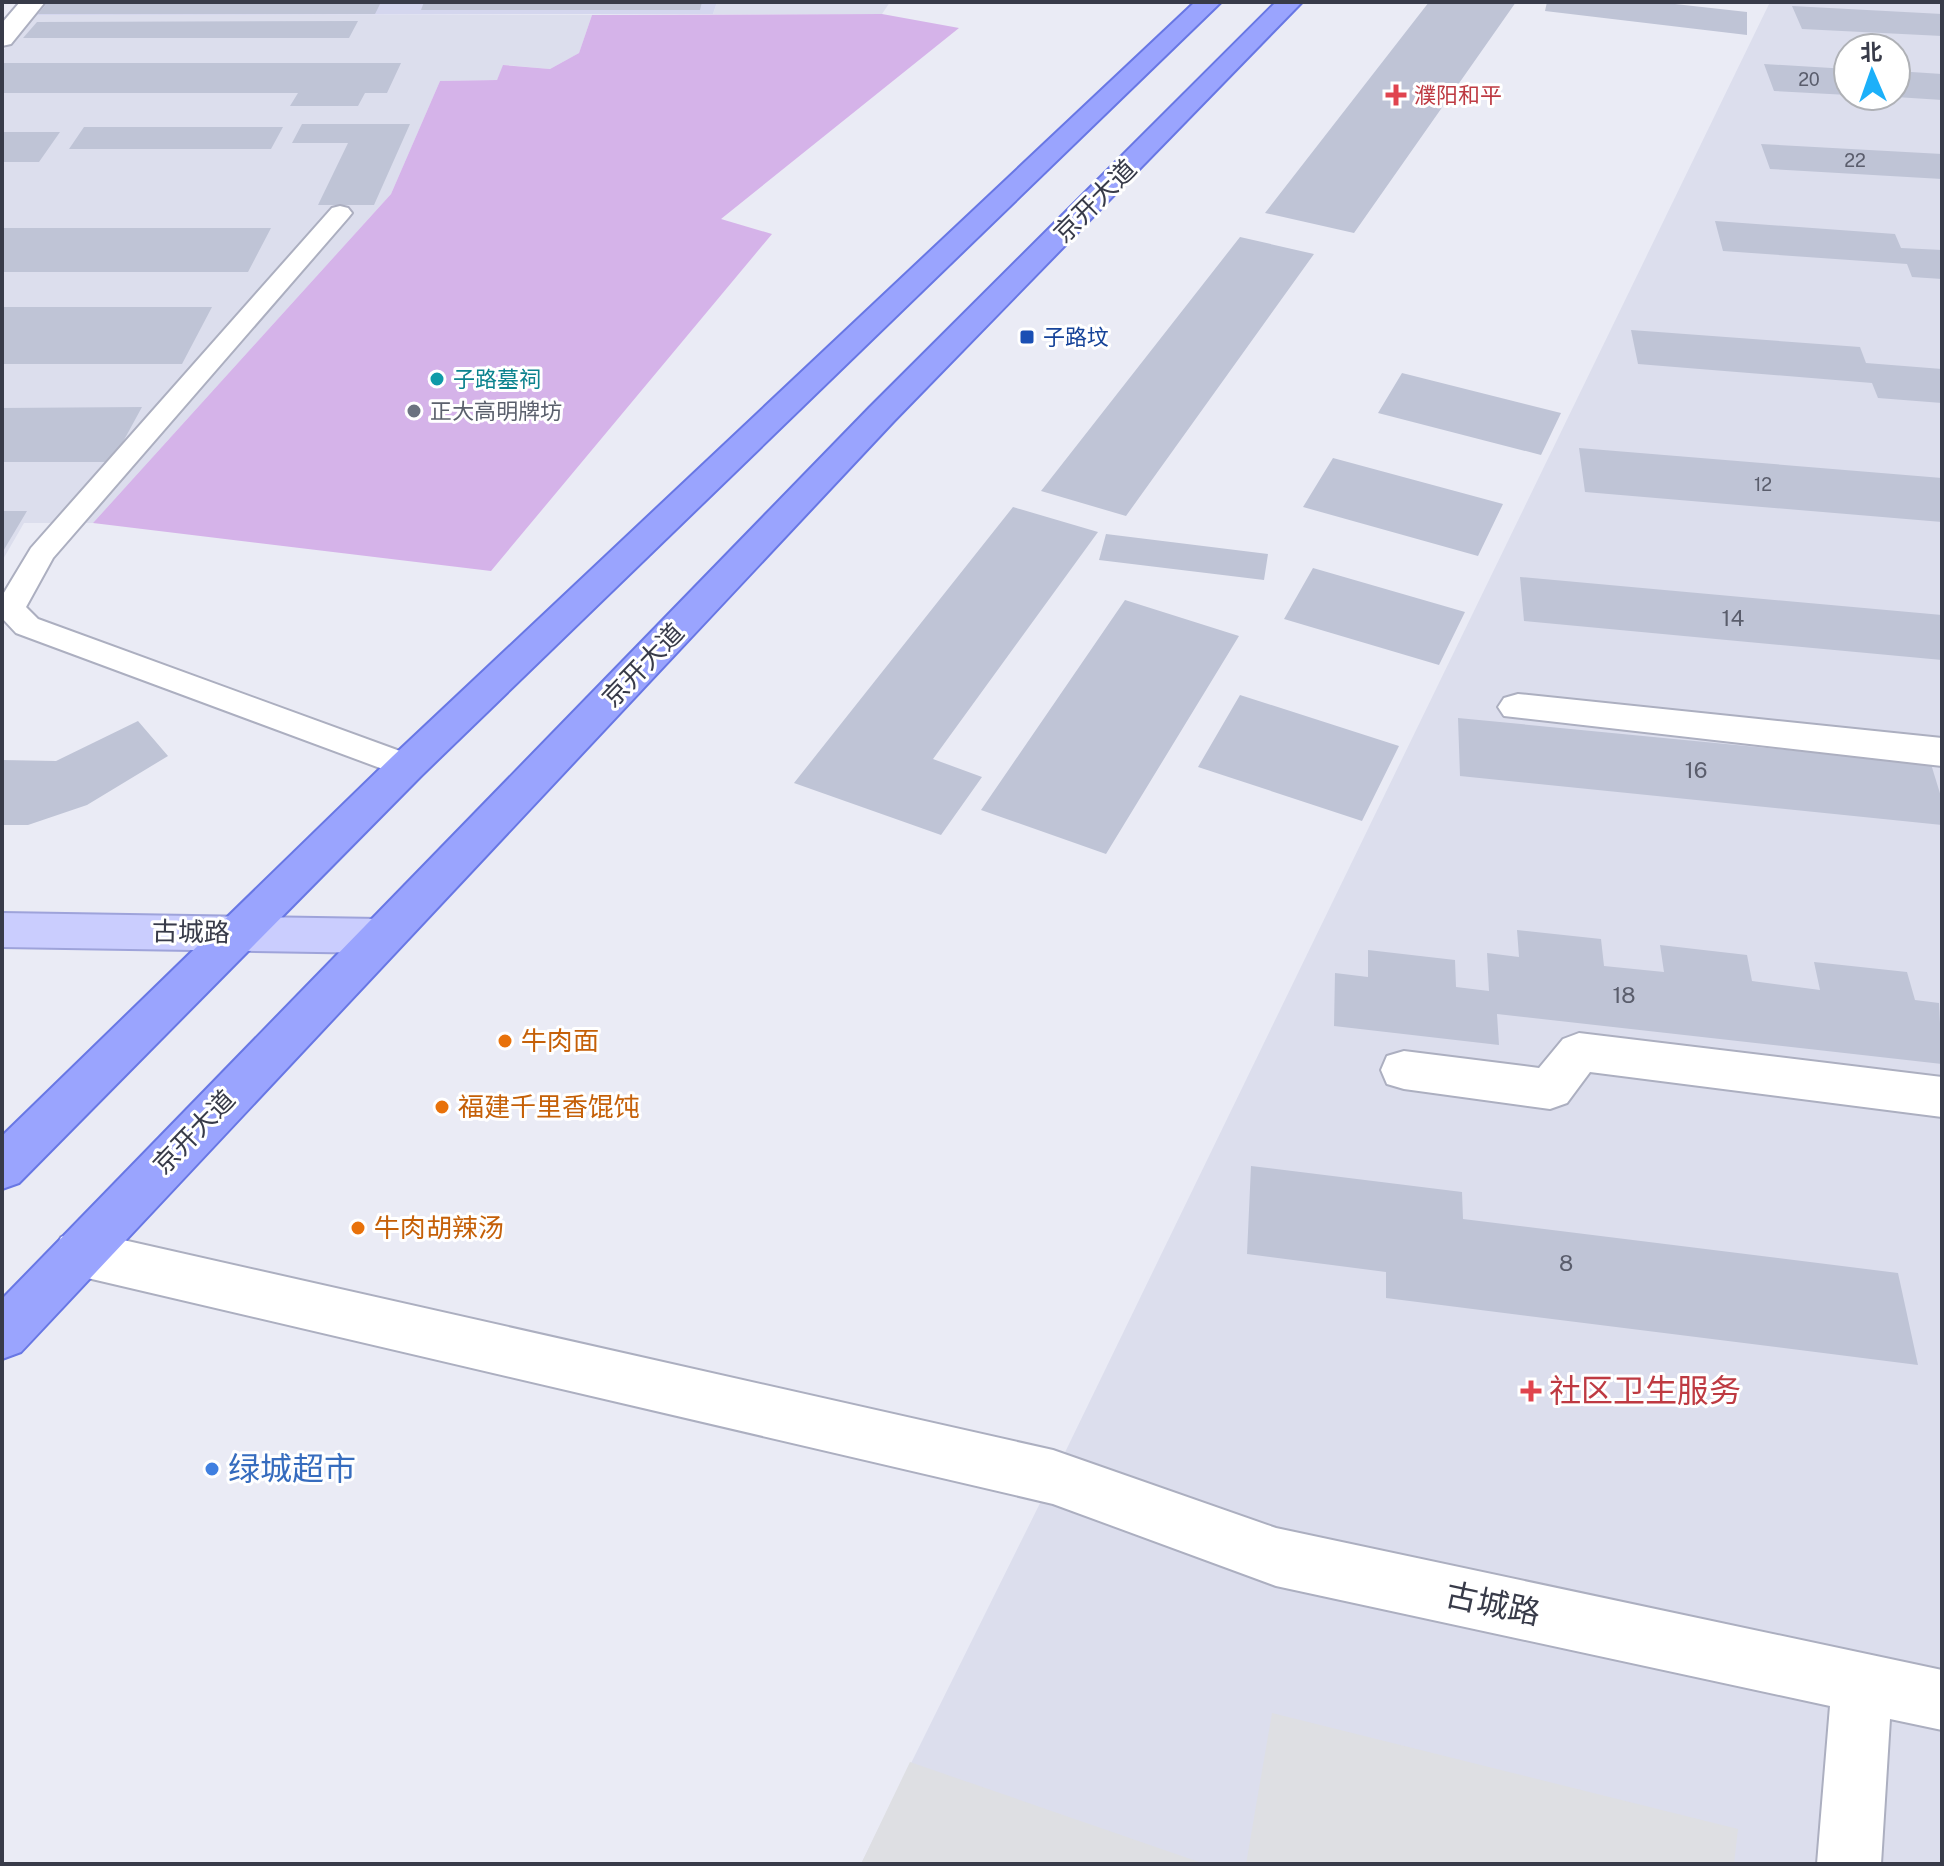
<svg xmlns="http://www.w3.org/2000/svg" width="1944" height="1866" viewBox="0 0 1944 1866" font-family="'Public Sans','Noto Sans SC',sans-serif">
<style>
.residential{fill:#dcdeed;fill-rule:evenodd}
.education{fill:#d4d6ee}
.green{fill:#d5b3e9}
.parking{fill:#dedfe3}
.building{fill:#bfc4d6}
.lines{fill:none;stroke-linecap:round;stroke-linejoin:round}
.lane-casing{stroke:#acafc0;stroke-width:4}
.street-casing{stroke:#acafc0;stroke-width:4}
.secondary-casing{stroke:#9ea3da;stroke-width:4}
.primary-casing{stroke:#6877e4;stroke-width:4}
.lane{fill:#fff;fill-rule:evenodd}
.street{fill:#fff;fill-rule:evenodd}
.secondary{fill:#cacdfe;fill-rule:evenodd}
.primary{fill:#9aa4fe;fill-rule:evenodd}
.health-dot{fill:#e0444e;stroke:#fff;stroke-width:3}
.transit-dot{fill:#1a4fb4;stroke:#fff;stroke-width:3}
.culture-dot{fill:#0f9aa8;stroke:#fff;stroke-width:3}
.worship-dot{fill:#6b7280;stroke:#fff;stroke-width:3}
.food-dot{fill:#e8710a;stroke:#fff;stroke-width:3}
.shop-dot{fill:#3f7fe0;stroke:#fff;stroke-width:3}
.labels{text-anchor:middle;stroke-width:6;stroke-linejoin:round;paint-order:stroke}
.far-number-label{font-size:18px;fill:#5a5d6c}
.far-health-label{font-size:22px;fill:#be3a42;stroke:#fff;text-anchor:start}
.far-transit-label{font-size:22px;fill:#164399;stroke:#fff;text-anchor:start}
.far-culture-label{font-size:22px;fill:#0d838f;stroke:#fff;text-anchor:start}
.far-worship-label{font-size:22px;fill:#5b616d;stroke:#fff;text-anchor:start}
.number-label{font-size:22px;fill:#5a5d6c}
.street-label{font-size:26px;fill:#383b49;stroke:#fff}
.food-label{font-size:26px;fill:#c56008;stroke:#fff;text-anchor:start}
.near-health-label{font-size:32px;fill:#be3a42;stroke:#fff;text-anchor:start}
.near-shop-label{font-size:32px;fill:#366cbe;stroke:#fff;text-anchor:start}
.near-street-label{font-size:32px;fill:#383b49;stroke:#fff}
</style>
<rect width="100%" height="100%" fill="#eaebf5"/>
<path class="residential" d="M717 2H890L882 14H713Z
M1770 2H1942V1864H861L1053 1477ZM1848 48H1896V96H1848Z
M32 15H592L579 53 550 69 504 65 497 80 440 81 391 194 93 523H24L2 561V52Z"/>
<path class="education" d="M44 2H717L713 14 32 15Z"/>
<path class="green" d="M882 14 959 28 721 219 772 234 491 571 93 523 391 194 440 81 497 80 503 65 550 69 579 53 592 15Z"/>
<path class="parking" d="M1272 1713 1738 1829 1734 1864H1246Z
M910 1762 1205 1864H861Z"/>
<path class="building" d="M48 2H381L375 14H38Z
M424 2H702L700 10H421Z
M1429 2H1516L1354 233 1265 213Z
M1547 2H1657L1747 12V35L1545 11Z
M1792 6 1942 14V36L1802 29Z
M358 21 349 38H23L37 22Z
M2 63H401L387 93H365L358 106H290L298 93H2Z
M1764 64 1848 69V95L1774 91Z
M1896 71 1942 74V100L1896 97Z
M302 124H410L374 205H318L348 143H292Z
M84 127H283L271 149H69Z
M2 132H60L39 162H2Z
M1761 144 1942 154V179L1770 169Z
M1715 221 1895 234 1901 248 1942 250V279L1912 277 1907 264 1723 251Z
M2 228H271L248 272H2Z
M1240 237 1314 254 1126 516 1041 491Z
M2 307H212L182 364H2Z
M1631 330 1860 347 1866 363 1942 369V403L1878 398 1872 383 1638 364Z
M1402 373 1561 413 1541 455 1378 413Z
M142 407 112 462H2V408Z
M1579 448 1942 478V522L1585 492Z
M1333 458 1503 504 1478 556 1303 507Z
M1013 507 1098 532 933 759 982 777 941 835 794 783Z
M2 511H27L2 553Z
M1106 534 1268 554 1264 580 1099 560Z
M1313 568 1465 612 1439 665 1284 619Z
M1520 577 1942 615V660L1524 621Z
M1125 600 1239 636 1106 854 981 810Z
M1240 695 1399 746 1362 821 1198 767Z
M1458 718 1931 764 1942 800V825L1460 776Z
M138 721 168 756 87 805 28 825H2V760L56 761Z
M1517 930 1601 939 1604 966 1664 972 1660 945 1747 955 1752 981 1820 990 1814 962 1907 972 1915 1000 1939 1003 1942 1064 1497 1014 1499 1045 1334 1026 1335 973 1368 977V950L1455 960 1456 987 1489 991 1487 953 1519 957Z
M1251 1166 1462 1192 1463 1219 1898 1273 1918 1365 1386 1298V1272L1247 1254Z"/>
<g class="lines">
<g class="lane-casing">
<path id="lane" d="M340 206 348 208 352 213 348 218 53 558 26 607 38 619 419 758 424 766 419 774 407 778 16 633 2 618V596L31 548 332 208Z"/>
</g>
<g class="street-casing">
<path id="street" d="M20 2H45L11 44 2 46V23Z
M1518 694 1942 738V766L1504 716 1498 707 1504 698Z
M1579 1033 1942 1077V1117L1590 1072 1567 1103 1550 1109 1404 1089 1387 1084 1381 1070 1387 1056 1404 1051 1539 1068 1563 1039Z
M79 1230 1053 1450 1276 1528 1942 1670V1730L1890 1719 1881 1864H1817L1830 1706 1276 1586 1053 1504 79 1276 61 1269 54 1253 61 1237Z"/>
</g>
<g class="secondary-casing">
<path id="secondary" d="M2 913 380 919 396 924 402 936 396 948 380 953 2 947Z"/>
</g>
<g class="primary-casing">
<path id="primary" d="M1195 2H1221L421 776 19 1183 2 1189V1136L393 756Z
M1276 2H1302L894 421 21 1352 2 1359V1299L870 407Z"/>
</g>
<use href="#lane" class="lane"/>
<use href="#street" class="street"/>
<use href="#secondary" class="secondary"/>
<use href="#primary" class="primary"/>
</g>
<g class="health-dot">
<path d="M1392 83h8v8h8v8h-8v8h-8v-8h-8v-8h8z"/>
<path d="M1527 1379h8v8h8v8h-8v8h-8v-8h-8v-8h8z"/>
</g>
<rect class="transit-dot" x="1019" y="329" width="16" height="16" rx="4"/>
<circle class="culture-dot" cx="437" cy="379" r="8"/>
<circle class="worship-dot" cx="414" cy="411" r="8"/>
<g class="food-dot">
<circle cx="505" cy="1041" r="8"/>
<circle cx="442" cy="1107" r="8"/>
<circle cx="358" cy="1228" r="8"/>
</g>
<circle class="shop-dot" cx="212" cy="1469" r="8"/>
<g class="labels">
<g class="far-number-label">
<text x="1809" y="86">20</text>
<text x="1855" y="167">22</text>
<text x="1763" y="491">12</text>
</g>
<g class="far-health-label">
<text x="1414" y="103">濮阳和平</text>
</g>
<g class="far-transit-label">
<text x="1043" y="345">子路坟</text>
</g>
<g class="far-culture-label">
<text x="453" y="387">子路墓祠</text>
</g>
<g class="far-worship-label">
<text x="430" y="419">正大高明牌坊</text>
</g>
<g class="number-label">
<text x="1733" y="626">14</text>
<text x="1696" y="778">16</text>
<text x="1624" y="1003">18</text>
<text x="1566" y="1271">8</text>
</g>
<g class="street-label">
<text transform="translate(1095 201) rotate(-45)" y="9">京开大道</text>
<text transform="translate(643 665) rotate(-46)" y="9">京开大道</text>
<text transform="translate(191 932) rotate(1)" y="9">古城路</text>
<text transform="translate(194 1132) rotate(-46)" y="9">京开大道</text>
</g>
<g class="food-label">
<text x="521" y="1050">牛肉面</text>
<text x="458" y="1116">福建千里香馄饨</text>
<text x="374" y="1237">牛肉胡辣汤</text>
</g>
<g class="near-health-label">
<text x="1549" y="1402">社区卫生服务</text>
</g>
<g class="near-shop-label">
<text x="228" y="1480">绿城超市</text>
</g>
<g class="near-street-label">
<text transform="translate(1493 1604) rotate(12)" y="11">古城路</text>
</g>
</g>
<rect width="1944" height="1866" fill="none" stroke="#383b49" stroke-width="8"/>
<g transform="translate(1872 72) rotate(358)"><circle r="38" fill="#ffffff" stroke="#afb1b6" stroke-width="2"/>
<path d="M0-6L14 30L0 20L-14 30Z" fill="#1cb0f9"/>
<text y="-12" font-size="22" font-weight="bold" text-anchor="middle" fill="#383b49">北</text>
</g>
</svg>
